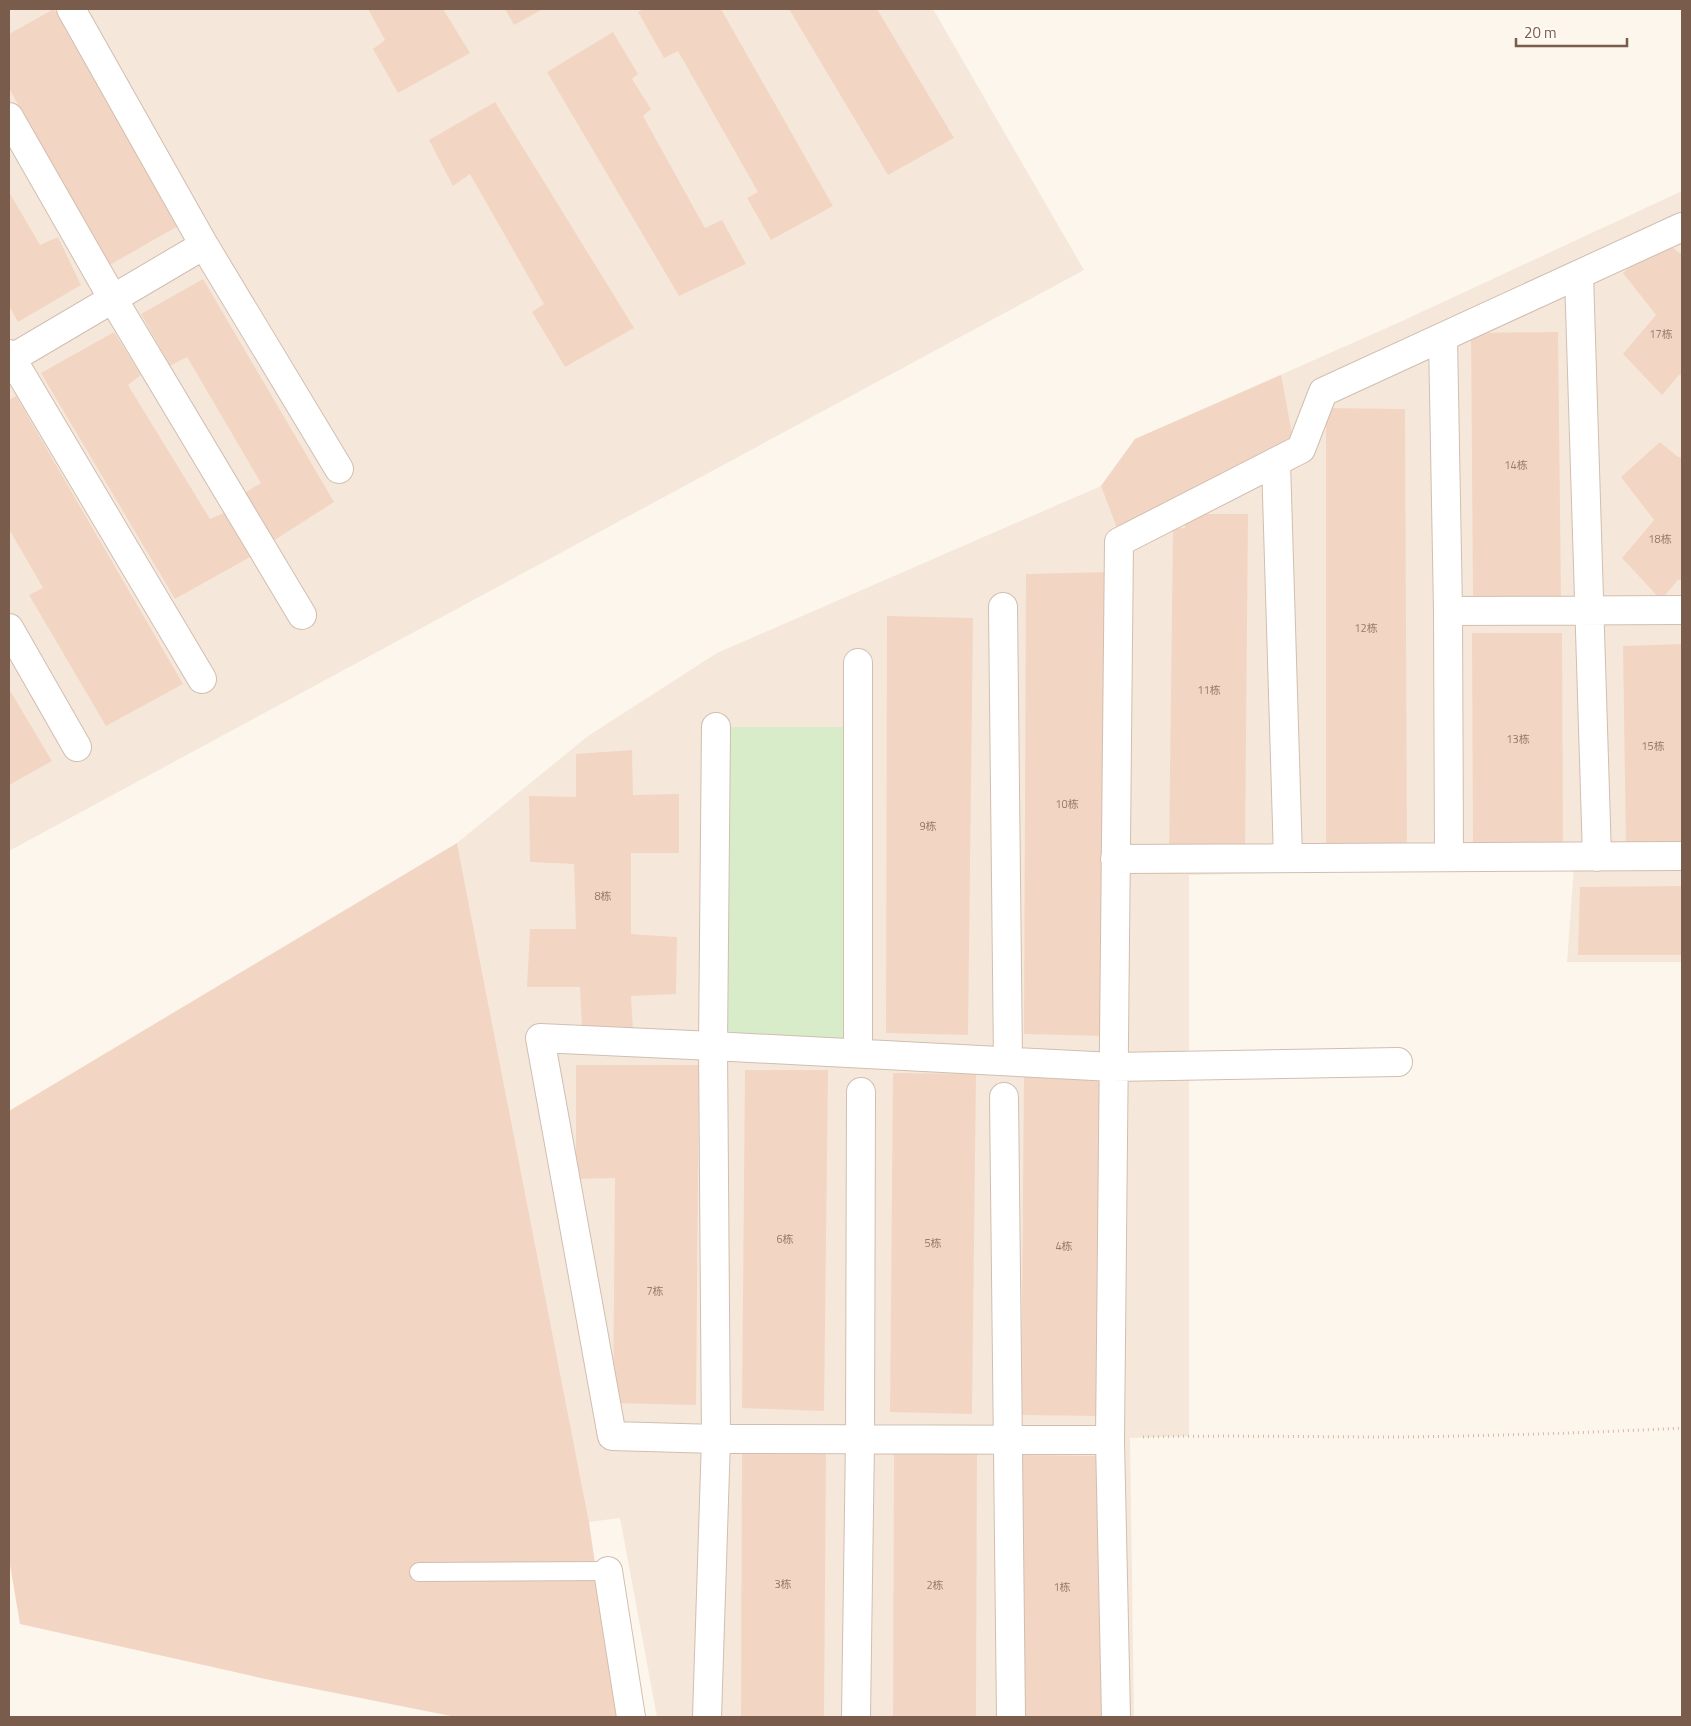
<svg xmlns="http://www.w3.org/2000/svg" width="1691" height="1726" viewBox="0 0 1691 1726" font-family="'Titillium Web','Noto Sans SC',sans-serif">
<style>
.residential{fill:#f5e8da}
.green{fill:#d8ecc9}
.building{fill:#f3d5c3}
.lines{fill:none;stroke-linecap:round;stroke-linejoin:round}
.lane-casing{stroke:#d1beb0;stroke-width:20}
.street-casing{stroke:#d1beb0;stroke-width:30}
.path{stroke:#d9b8a5;stroke-width:3;stroke-dasharray:1 4;stroke-linecap:butt}
.lane{stroke:#fff;stroke-width:18}
.street{stroke:#fff;stroke-width:28}
.labels{text-anchor:middle;stroke-width:4.5;stroke-linejoin:round;paint-order:stroke}
.number-label{font-size:11px;fill:#987a6a}
</style>
<rect width="100%" height="100%" fill="#fdf6ec"/>
<path class="residential" d="M9 9H933L1084 270 9 851Z
M1682 191V962H1567L1574 866 1189 875V1436L1130 1438 1134 1717H657L620 1518 589 1522 457 843 588 736 717 653 1101 486 1135 439 1400 322Z"/>
<path class="green" d="M716 727H858V1053L713 1046Z"/>
<path class="building" d="M54 9 178 226 108 266 9 88V34Z
M368 9H443L470 53 398 93 373 49 385 40Z
M505 9H543L514 25Z
M644 9H721L833 206 771 240 747 198 758 192 678 51 664 58 638 12Z
M789 9H877L954 138 888 175Z
M613 32 638 74 632 79 651 109 643 116 705 228 722 220 746 264 679 296 547 72Z
M495 102 634 328 565 367 532 312 544 304 470 174 453 186 429 140Z
M9 192 40 245 58 237 81 285 18 322 9 306Z
M1661 237 1679 253H1682V375H1679L1662 395 1623 354 1656 315 1623 273Z
M203 279 334 502 273 541 243 494 261 483 187 357 170 366 141 314Z
M114 332 141 375 128 385 210 519 224 513 250 557 175 599 41 373Z
M1558 332 1561 598 1473 599 1471 333Z
M1281 375 1294 444 1119 533 1101 486 1135 439Z
M16 396 183 684 106 726 29 595 43 588 9 529V400Z
M1326 408 1405 409 1407 848 1326 847Z
M1660 442 1678 457H1682V580H1678L1661 600 1622 558 1654 520 1621 477Z
M1186 514H1248L1245 852 1169 853 1173 529 1185 528Z
M1111 572 1106 1036 1024 1034 1026 574Z
M887 616 973 618 968 1035 886 1033Z
M1472 633H1562L1563 845H1473Z
M1682 644V846H1626L1623 646Z
M9 689 52 761 9 785Z
M632 750 633 795 679 794V853H631V934L677 937 676 994 631 996 633 1032 582 1030 580 987H527L530 929H576L574 864 530 862 529 796 576 797V754Z
M457 843 589 1522 617 1717H456L270 1680 20 1624 9 1559V1111Z
M1682 886V955H1578L1580 887Z
M576 1065H699L696 1405 613 1403 615 1178 576 1179Z
M745 1070H828L824 1411 742 1408Z
M893 1073 976 1074 972 1414 890 1412Z
M1024 1076H1107L1104 1416 1021 1415Z
M742 1451 826 1452 824 1717H741Z
M894 1453H977L976 1717H893Z
M1021 1455 1104 1456 1102 1717H1020Z"/>
<g class="lines">
<g class="lane-casing">
<path id="lane" d="M419 1572 608 1571"/>
</g>
<g class="street-casing">
<path id="street" d="M71 9 204 245 339 469
M9 117 113 299 302 615
M1579 275 1597 857
M1443 337 1448 611 1682 610
M9 354 202 679
M9 360 204 245
M1276 462 1288 858
M1003 607 1008 1061
M1448 611 1449 857
M9 628 77 747
M858 663V1053
M716 727 713 1046 716 1439 612 1436 540 1038 713 1046 1113 1067 1398 1062
M1115 859 1682 856
M1004 1097 1011 1717
M608 1571 631 1717
M707 1717 716 1439 1110 1440
M856 1717 860 1440 861 1092
M1116 1717 1110 1440 1119 542 1301 449 1323 392 1682 227"/>
</g>
<path class="path" d="M1143 1437C1227 1435 1310 1437 1394 1437 1490 1436 1586 1433 1682 1428"/>
<use href="#lane" class="lane"/>
<use href="#street" class="street"/>
</g>
<g class="labels">
<g class="number-label">
<text x="1661" y="338">17栋</text>
<text x="1516" y="469">14栋</text>
<text x="1660" y="543">18栋</text>
<text x="1366" y="632">12栋</text>
<text x="1209" y="694">11栋</text>
<text x="1518" y="743">13栋</text>
<text x="1653" y="750">15栋</text>
<text x="1067" y="808">10栋</text>
<text x="928" y="830">9栋</text>
<text x="603" y="900">8栋</text>
<text x="785" y="1243">6栋</text>
<text x="933" y="1247">5栋</text>
<text x="1064" y="1250">4栋</text>
<text x="655" y="1295">7栋</text>
<text x="783" y="1588">3栋</text>
<text x="935" y="1589">2栋</text>
<text x="1062" y="1591">1栋</text>
</g>
</g>
<rect width="1691" height="1726" fill="none" stroke="#7a5c4d" stroke-width="20"/>
<path d="M1516 38v8h111v-8" fill="none" stroke="#7a5c4d" stroke-width="2.5"/>
<text x="1524" y="38" font-size="15" fill="#7a5c4d" stroke="#fffaf3" stroke-width="4" paint-order="stroke">20 m</text>
</svg>
